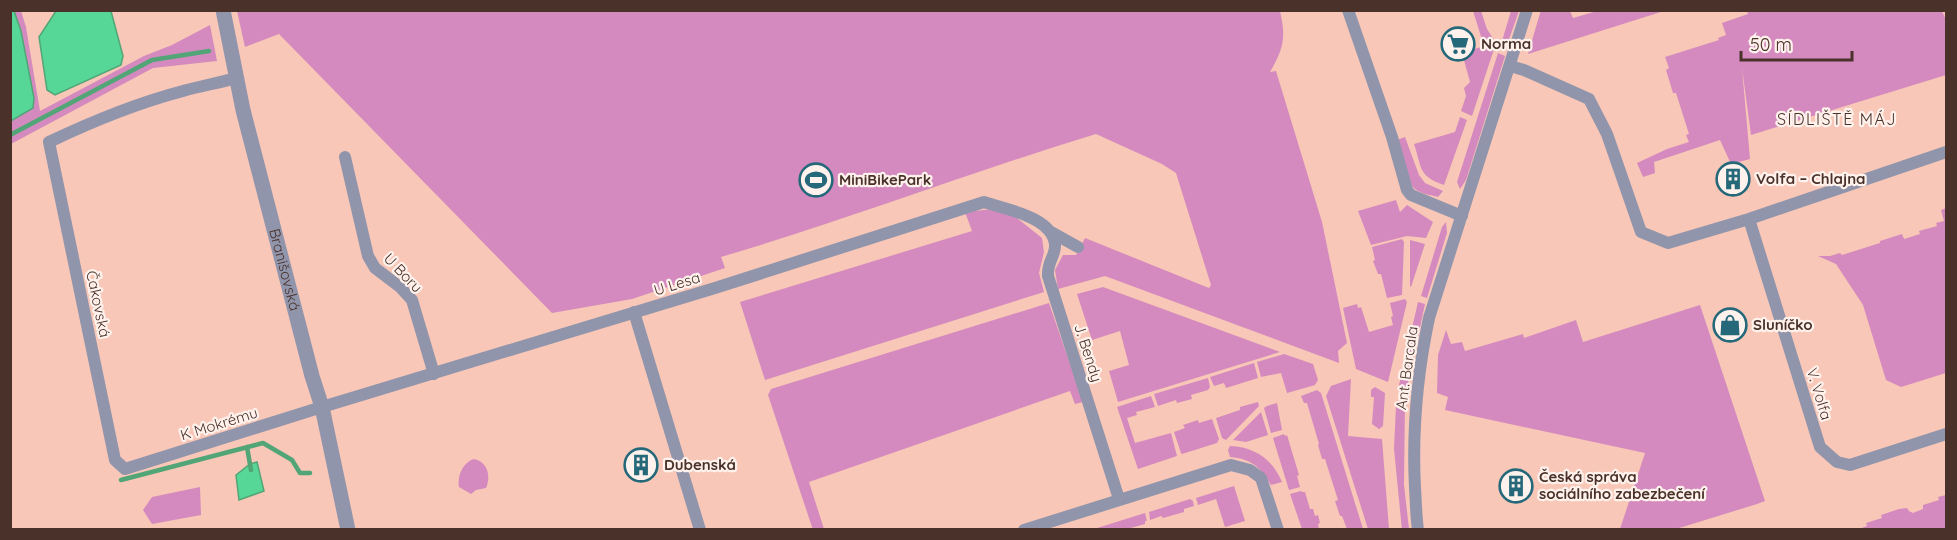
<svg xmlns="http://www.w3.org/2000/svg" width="1957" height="540" viewBox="0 0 1957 540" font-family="Quicksand,sans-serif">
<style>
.green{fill:#d48abe}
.water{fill:#56d697;stroke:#52a576;stroke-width:1.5}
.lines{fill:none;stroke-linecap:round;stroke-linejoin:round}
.stream{stroke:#52a576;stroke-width:4.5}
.minor{stroke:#9195ac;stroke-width:12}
.tertiary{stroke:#9195ac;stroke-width:15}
.labels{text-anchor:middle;stroke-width:4.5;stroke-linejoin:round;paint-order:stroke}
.poi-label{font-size:15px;font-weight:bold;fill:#4a322a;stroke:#fff2ed;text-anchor:start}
.street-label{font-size:15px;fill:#4a322a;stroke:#fff2ed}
.neighbourhood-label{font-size:16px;letter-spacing:1.5px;fill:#4a322a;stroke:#fff2ed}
</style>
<rect width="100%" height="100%" fill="#f8c7b7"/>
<path class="green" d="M1541 10 1570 11 1573 18 1597 11H1664L1528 54Z
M14 11H21L26 27 40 111 144 56 172 45 210 25 217 61 153 68 11 144 10 121 32 108 21 31Z
M237 11H1280C1286 37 1284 48 1270 72L1276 71 1322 222 1347 343 1338 351 1339 363 1105 276 1058 289 1055 270 1063 255H1076L1085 238 1209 288 1211 285 1176 173 1162 164 1096 134C970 172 847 220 721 257L725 268 632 299 552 313 279 34 245 47Z
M1473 11H1481L1487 29 1496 43 1472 116 1461 111 1466 96 1464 88 1470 82 1462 53 1484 46Z
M1511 11H1519L1507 45 1502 41Z
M1747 11H1942L1946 20V75L1751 135 1742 68 1750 159 1731 164 1720 140 1654 162 1655 173 1643 177 1637 163 1667 149 1689 142 1686 135 1689 134 1676 93H1673L1666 70 1669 68 1665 57 1719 40 1718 38 1726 35 1722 23 1748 14Z
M1498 53 1505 56 1466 180 1460 189 1457 182Z
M1460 117 1467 120 1444 185C1418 176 1422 168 1414 144L1455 132Z
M1405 137 1419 175 1425 183 1443 191 1438 197C1431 195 1421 194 1415 189 1406 181 1401 152 1397 140Z
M1396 200 1400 212 1407 205 1433 222 1426 238 1407 236 1371 245 1358 211Z
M1946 208V373L1901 387 1886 380 1863 305 1836 264 1818 256H1830L1840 253 1842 255 1880 243V241L1902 234 1904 239 1920 234 1919 231 1937 226 1936 223 1944 221 1941 210Z
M993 209 1012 214 1042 238 1044 252 1039 273 1044 292 765 380 740 302 972 231 965 212Z
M1446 222 1447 233 1427 298 1421 296 1442 227Z
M1402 239 1404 242 1402 295 1387 298 1381 274H1378L1373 261 1375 260 1372 247Z
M1410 240 1425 244 1411 287 1410 286Z
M1103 287 1280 352 1118 402 1109 371 1129 365 1120 331 1092 340 1077 294Z
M1405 299 1407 302 1388 382 1356 369 1343 308 1357 304 1358 308 1361 307 1369 332 1393 325 1391 317 1393 316 1390 303Z
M1418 302 1425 304 1407 388 1399 385Z
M1049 303 1083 402 1075 404 1070 391 809 482 824 529 813 530 768 395 771 389Z
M1700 305 1765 501 1757 504 1676 529H1620L1645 453 1445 410 1448 397 1437 393 1438 355 1446 330 1451 344 1462 342 1465 351 1523 334 1524 338 1576 320 1583 342Z
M1284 354 1313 364 1318 380 1315 385 1287 393 1281 373 1261 377 1257 362Z
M1254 363 1258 378 1226 388 1224 383 1214 386 1210 377Z
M1208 378 1210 387 1208 390 1191 395 1192 399 1177 403 1176 400 1158 406 1154 394Z
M1351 379 1348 436 1382 439 1389 529H1368L1326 396 1331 386Z
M1375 387 1385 393 1383 426 1379 429 1372 424 1374 397H1371V390Z
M1317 390 1321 393 1363 529H1347L1342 516H1340L1335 501 1338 500 1325 459H1322L1318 445 1319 444 1307 403H1304L1301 396Z
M1151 396 1155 407 1136 412 1137 415 1127 418 1135 443 1171 433 1177 456 1138 469 1117 407Z
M1405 399 1404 485 1409 529 1402 530 1394 449 1396 406 1398 401Z
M1258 402 1259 406 1226 440 1222 438 1216 418 1240 410V407Z
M1277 403 1282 430 1271 433 1264 408 1267 406Z
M1261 412 1268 435 1246 442 1233 440Z
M1212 419 1219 439 1217 443 1182 454 1181 453 1174 432 1185 428 1183 425 1198 420 1199 423Z
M1284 434 1285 436 1287 435 1299 475 1297 476 1300 487 1289 490 1273 438Z
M1230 446C1255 447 1272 459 1282 482L1271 485C1260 467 1252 459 1230 457L1228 450Z
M474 459C488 462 491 476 486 488L476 490 471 494 459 487C457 476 463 462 474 459Z
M1234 486 1245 521 1225 527 1216 499 1198 505 1196 498Z
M200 487 201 515 152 524 143 510 152 497Z
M1301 491 1302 492H1305L1310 509H1313L1315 516 1318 515 1320 523 1318 524 1319 529H1302L1290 494Z
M1946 495V529H1859L1867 526 1866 523 1882 518 1881 515 1899 509 1907 508 1909 511 1913 513 1923 509V505L1939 500 1938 497Z
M1190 499 1193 501 1194 506 1184 509V512L1163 518 1161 516 1150 520 1149 512Z
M1145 513 1147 521H1145V524L1127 529H1094Z"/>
<path class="water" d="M10 11H14L21 31 34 98 33 108 11 121Z
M56 11H111L123 56 121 65 55 95 47 90 39 37Z
M257 462 264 491 239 500 236 475 250 464Z"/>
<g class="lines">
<path class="stream" d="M10 135 152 60 209 51
M247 447 251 470
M121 480 263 443 292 460 300 473H310"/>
<path class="minor" d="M1348 10 1392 137 1407 190 1411 195 1462 216
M1510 66 1524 70 1589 99 1607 134 1641 232 1668 243 1749 219 1946 152
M236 78C219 83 200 86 183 91 137 103 91 122 49 142L115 460 125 469 322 407 715 288 984 202C1005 209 1052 217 1055 244 1056 256 1047 261 1048 276L1119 499
M345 157 368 256 375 268 400 287 412 300 434 374
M1749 219 1820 447 1837 462 1850 465 1946 434
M1051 232 1078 247
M634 312 700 530
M1024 530 1231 465 1250 470 1261 478 1278 530
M1418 530C1416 516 1416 502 1415 488 1412 430 1417 375 1429 318L1527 10"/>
<path class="tertiary" id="s1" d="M223 10 243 110 312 376 322 407 348 530"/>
</g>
<defs>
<g id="supermarket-ring" transform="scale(1.725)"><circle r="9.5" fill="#fff2ed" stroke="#25687a" stroke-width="1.5"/><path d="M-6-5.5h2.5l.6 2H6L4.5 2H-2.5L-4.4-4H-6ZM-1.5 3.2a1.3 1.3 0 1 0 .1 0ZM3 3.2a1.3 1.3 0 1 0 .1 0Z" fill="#25687a"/></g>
<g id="building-ring" transform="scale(1.725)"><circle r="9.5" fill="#fff2ed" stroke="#25687a" stroke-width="1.5"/><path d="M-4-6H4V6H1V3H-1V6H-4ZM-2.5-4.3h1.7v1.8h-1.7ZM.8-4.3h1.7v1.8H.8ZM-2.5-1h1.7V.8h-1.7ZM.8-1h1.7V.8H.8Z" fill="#25687a"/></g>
<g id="stadium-ring" transform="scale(1.725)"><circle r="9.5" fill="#fff2ed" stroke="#25687a" stroke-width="1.5"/><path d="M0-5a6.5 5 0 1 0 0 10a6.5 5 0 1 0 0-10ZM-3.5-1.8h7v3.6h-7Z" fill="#25687a"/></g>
<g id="shop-ring" transform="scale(1.725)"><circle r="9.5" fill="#fff2ed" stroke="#25687a" stroke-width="1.5"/><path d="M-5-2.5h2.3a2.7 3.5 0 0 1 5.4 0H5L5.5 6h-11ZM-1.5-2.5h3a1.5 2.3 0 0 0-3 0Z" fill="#25687a"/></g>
</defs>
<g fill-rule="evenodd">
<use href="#supermarket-ring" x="1458" y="44"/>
<use href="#building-ring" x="1733" y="179"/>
<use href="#stadium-ring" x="816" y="180"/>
<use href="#shop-ring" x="1730" y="325"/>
<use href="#building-ring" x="641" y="465"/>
<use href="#building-ring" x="1516" y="486"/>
</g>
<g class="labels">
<g class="poi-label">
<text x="1481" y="49">Norma</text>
<text x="1756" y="184">Volfa – Chlajna</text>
<text x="839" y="185">MiniBikePark</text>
<text x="1753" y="330">Sluníčko</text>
<text x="664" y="470">Dubenská</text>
<text x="1539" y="482">Česká správa<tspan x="1539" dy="17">sociálního zabezbečení</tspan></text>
</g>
<g class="street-label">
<text dy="5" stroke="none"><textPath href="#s1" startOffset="267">Branišovská</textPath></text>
<text transform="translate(403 273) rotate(46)" y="5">U Boru</text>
<text transform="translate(677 284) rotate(-17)" y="5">U Lesa</text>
<text transform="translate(98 304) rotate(78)" y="5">Čakovská</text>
<text transform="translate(1088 353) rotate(72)" y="5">J. Bendy</text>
<text transform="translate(1407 368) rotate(-82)" y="5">Ant. Barcala</text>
<text transform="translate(1819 394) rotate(73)" y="5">V. Volfa</text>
<text transform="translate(219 424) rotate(-17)" y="5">K Mokrému</text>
</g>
<g class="neighbourhood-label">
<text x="1837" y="125">SÍDLIŠTĚ MÁJ</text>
</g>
</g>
<rect width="1957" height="540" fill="none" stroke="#4a322a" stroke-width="24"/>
<path d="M1741 51v9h111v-9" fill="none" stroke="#4a322a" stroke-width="3"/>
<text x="1750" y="51" font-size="18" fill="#4a322a" stroke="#fff2ed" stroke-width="4.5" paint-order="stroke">50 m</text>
</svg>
